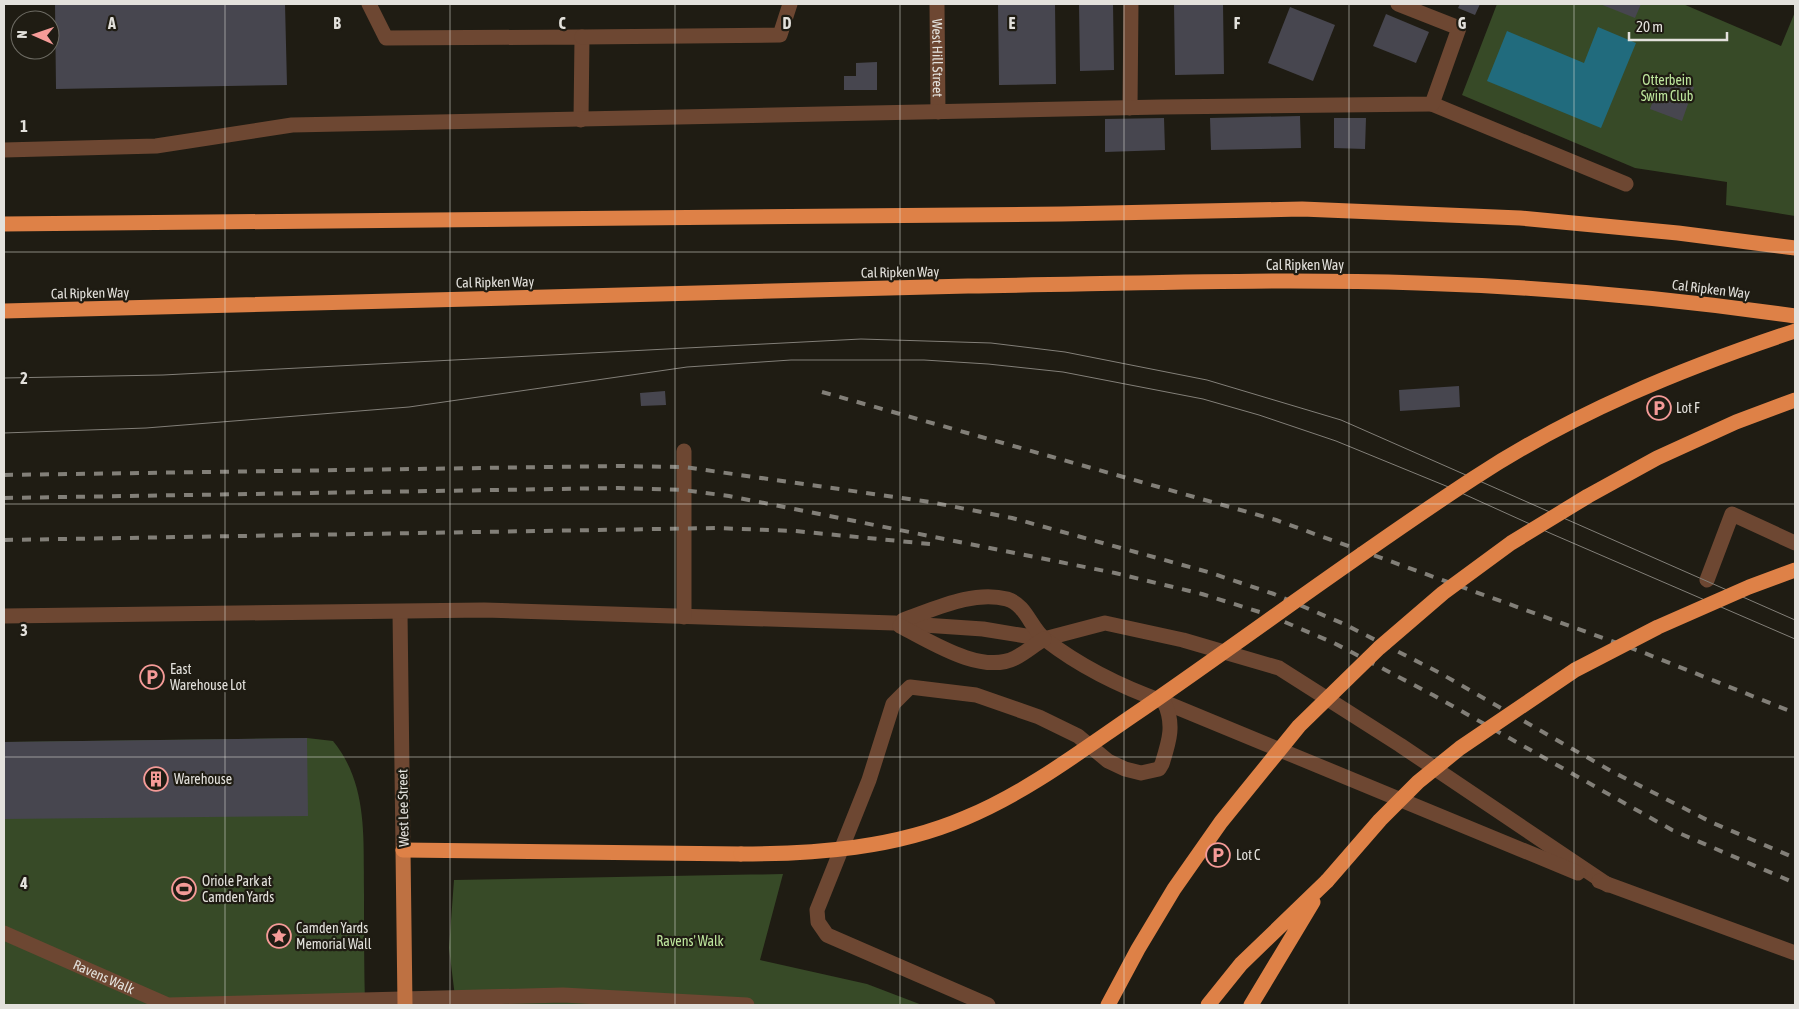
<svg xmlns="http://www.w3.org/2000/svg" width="1799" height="1009" viewBox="0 0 1799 1009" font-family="'Asap Condensed',sans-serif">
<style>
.green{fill:#374a27}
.water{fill:#216b7d}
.building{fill:#47464f}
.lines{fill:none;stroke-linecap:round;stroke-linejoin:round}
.minor{stroke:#6d4732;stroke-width:15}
.major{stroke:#be7142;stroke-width:15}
.highway{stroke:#de8147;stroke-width:15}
.tram{stroke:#827f78;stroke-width:1}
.rail{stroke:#827f78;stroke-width:4;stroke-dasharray:9 9;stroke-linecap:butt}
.highway-bridge{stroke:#de8147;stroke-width:15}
.grid{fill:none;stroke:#e3e1dc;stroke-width:1;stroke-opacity:0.55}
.labels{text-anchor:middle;stroke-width:4.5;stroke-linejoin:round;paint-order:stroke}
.street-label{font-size:14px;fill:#e3e1dc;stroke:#1f1c13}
.park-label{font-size:14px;fill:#bee69d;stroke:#1f1c13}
.poi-label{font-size:14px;fill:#e3e1dc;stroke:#1f1c13;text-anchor:start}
.grid-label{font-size:16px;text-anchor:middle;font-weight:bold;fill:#e3e1dc;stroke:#1f1c13;stroke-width:4.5;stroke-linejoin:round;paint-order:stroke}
</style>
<rect width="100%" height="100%" fill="#1f1c13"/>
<path class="green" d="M1497 4H1683L1781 46 1795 12V216L1726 205 1727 182 1635 168 1462 95Z
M307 738 333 741C369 785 363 841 364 894 364 931 364 968 365 1005H4V742Z
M783 874 760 960 867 984 922 1005H456L449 948 454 880Z"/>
<path class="water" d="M1598 27 1636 43 1601 128 1487 81 1507 31 1584 63Z"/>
<path class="building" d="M55 4H285L287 85 56 89Z
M998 4H1055L1056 84 999 85Z
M1079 4H1113L1114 70 1080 71Z
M1174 4H1223L1224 74 1175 75Z
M1460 4H1480L1475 15 1458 8Z
M1600 4H1641L1635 18Z
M1290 7 1335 25 1313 81 1268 63Z
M1386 14 1429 32 1416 63 1373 46Z
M877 62V90H844V76H856V63Z
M1662 75 1694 87 1682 121 1650 109Z
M1300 116 1301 148 1211 150 1210 118Z
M1164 118 1165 150 1105 152V119Z
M1334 118H1366L1365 149 1334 148Z
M1459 386 1460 407 1400 411 1399 390Z
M665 391 666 405 641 406 640 393Z
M307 738 308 816 4 819V742Z"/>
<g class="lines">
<g class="minor">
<path d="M369 4 386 38 582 37 581 120"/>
<path id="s1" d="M937 4 938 112"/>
<path d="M582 37 780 35 790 4"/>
<path d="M1432 104 1626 184"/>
<path d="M1130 108 1131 4"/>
<path d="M4 150 156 146 292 125 1161 107 1432 104 1459 28 1398 4"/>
<path d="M1707 580 1732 514 1795 543"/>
<path d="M400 612 403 850"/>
<path d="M4 616 484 610 894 623 983 629 1044 639 1105 623 1183 640 1279 668 1400 745 1608 885"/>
<path d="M684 617V451"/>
<path d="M903 620C935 609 973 590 1007 599 1027 605 1031 630 1046 640 1082 668 1122 687 1164 702L1578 873"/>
<path d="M900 626C930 641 981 675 1015 658 1025 653 1034 645 1044 639"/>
<path d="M1599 881 1795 953"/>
<path id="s2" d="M4 933 168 1005 563 995 747 1005"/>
<path d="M988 1005 827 935 818 922 817 910 869 780 893 704 910 687 976 695 1039 717 1078 736 1108 761 1125 769 1141 773 1159 769 1162 764C1169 742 1175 724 1164 702"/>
</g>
<path class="major" d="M403 850 405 1005"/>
<path class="highway" d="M4 224 1062 214 1302 209 1520 218 1678 233 1795 248
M4 311C325 304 646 292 968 286 1118 284 1268 278 1418 283 1545 287 1670 298 1795 316
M403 850 741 854
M1208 1005 1241 964 1327 881
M1251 1005 1313 902"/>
<path class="tram" d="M4 378 163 375 861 339 991 343 1065 352 1207 380 1341 420 1795 620
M4 433 146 428 409 407 687 367 791 360H924L988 364 1063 372 1203 399 1259 415 1336 441 1446 486 1552 534 1795 639"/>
<path class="rail" d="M822 392 1276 520 1642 652 1795 713
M4 475 617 466 684 467 930 502 1012 518 1208 572 1274 594 1344 624 1438 672 1611 771 1713 823 1795 858
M4 498 618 488 683 490 729 496 1115 573 1202 594 1266 614 1334 643 1433 695 1672 830 1795 883
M4 540 716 528 795 531 930 544"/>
<path class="highway-bridge" d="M741 854C817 854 895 848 965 818 1030 791 1086 747 1144 708 1254 632 1362 551 1474 478 1573 413 1683 368 1795 331
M1327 881 1380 820 1418 782 1460 748 1575 670 1658 627 1749 587 1795 570
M1108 1005 1138 949 1174 889 1221 822 1299 726 1379 648 1443 593 1511 543 1588 496 1657 458 1736 422 1795 400"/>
</g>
<path class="grid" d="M225 4V1005M450 4V1005M675 4V1005M900 4V1005M1124 4V1005M1349 4V1005M1574 4V1005M4 252H1795M4 504H1795M4 757H1795"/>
<defs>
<g id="parking-ring" transform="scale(1.25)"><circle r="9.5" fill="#1f1c13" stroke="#f59b98" stroke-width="1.5"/><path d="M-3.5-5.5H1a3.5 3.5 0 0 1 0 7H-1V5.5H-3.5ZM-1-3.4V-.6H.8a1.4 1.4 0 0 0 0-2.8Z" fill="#f59b98"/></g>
<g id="building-ring" transform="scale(1.25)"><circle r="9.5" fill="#1f1c13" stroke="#f59b98" stroke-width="1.5"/><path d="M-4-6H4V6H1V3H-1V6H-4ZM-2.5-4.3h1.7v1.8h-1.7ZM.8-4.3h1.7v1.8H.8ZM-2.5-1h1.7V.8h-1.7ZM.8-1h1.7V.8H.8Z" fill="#f59b98"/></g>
<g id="stadium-ring" transform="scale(1.25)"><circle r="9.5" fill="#1f1c13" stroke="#f59b98" stroke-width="1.5"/><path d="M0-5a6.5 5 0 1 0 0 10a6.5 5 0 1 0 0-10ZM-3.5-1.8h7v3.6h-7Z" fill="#f59b98"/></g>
<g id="sight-ring" transform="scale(1.25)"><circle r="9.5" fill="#1f1c13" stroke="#f59b98" stroke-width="1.5"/><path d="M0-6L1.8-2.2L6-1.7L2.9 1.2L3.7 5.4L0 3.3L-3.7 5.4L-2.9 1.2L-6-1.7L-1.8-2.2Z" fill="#f59b98"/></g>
</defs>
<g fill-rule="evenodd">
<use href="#parking-ring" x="1659" y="408"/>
<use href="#parking-ring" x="152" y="677"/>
<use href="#building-ring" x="156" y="779"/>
<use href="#parking-ring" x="1218" y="855"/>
<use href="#stadium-ring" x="184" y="889"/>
<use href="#sight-ring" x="279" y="936"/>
</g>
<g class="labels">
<g class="street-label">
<text dy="5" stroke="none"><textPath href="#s1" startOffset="54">West Hill Street</textPath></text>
<text x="1305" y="270">Cal Ripken Way</text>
<text transform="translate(900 272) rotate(-1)" y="5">Cal Ripken Way</text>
<text transform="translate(495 282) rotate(-1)" y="5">Cal Ripken Way</text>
<text transform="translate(1711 289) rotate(7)" y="5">Cal Ripken Way</text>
<text transform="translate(90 293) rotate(-1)" y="5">Cal Ripken Way</text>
<text transform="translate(403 808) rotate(-91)" y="5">West Lee Street</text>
<text dy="5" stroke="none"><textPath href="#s2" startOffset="109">Ravens Walk</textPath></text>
</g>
<g class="park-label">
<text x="1667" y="85">Otterbein<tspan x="1667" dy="16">Swim Club</tspan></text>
<text x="690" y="946">Ravens' Walk</text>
</g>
<g class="poi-label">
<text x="1676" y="413">Lot F</text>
<text x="170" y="674">East<tspan x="170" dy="16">Warehouse Lot</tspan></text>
<text x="174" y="784">Warehouse</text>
<text x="1236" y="860">Lot C</text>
<text x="202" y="886">Oriole Park at<tspan x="202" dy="16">Camden Yards</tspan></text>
<text x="296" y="933">Camden Yards<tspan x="296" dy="16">Memorial Wall</tspan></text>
</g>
</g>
<g class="grid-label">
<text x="112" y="29">A</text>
<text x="337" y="29">B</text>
<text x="562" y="29">C</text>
<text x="787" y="29">D</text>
<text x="1012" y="29">E</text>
<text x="1237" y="29">F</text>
<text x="1462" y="29">G</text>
<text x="24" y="132">1</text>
<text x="24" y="384">2</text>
<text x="24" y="636">3</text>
<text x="24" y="889">4</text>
</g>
<rect width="1799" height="1009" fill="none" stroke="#e3e1dc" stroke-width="10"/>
<g transform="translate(35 35) rotate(272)"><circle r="24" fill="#1f1c13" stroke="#6d6b63"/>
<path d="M0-4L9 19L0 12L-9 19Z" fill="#f59b98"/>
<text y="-8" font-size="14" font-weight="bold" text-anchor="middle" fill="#e3e1dc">N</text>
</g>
<path d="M1629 32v8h98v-8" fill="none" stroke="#e3e1dc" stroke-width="2.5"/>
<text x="1636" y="32" font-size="15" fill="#e3e1dc" stroke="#1f1c13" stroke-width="4" paint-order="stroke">20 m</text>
</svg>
